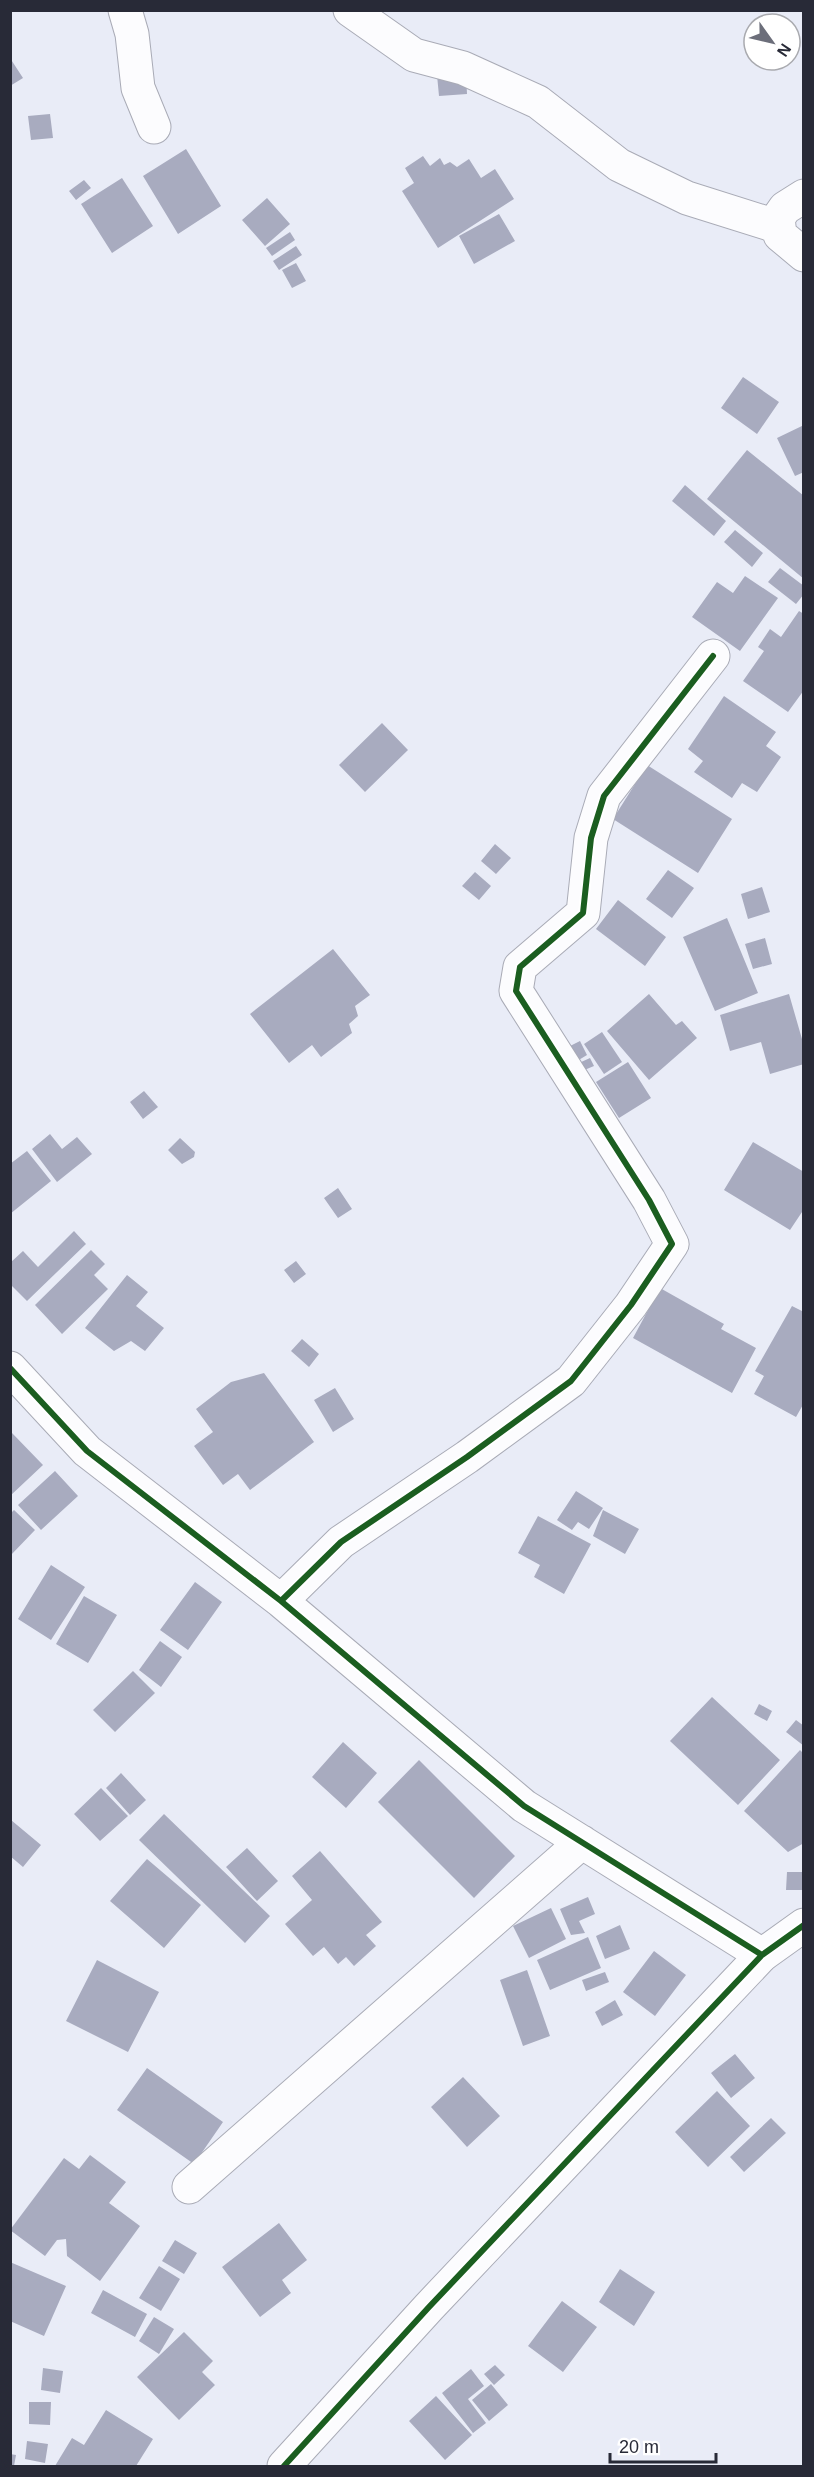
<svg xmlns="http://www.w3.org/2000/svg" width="814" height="2477" viewBox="0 0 814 2477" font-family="Helvetica,sans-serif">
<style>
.building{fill:#a8abbf}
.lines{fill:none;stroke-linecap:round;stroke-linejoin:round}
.minor-casing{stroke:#a9abb6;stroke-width:35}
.tertiary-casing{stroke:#a9abb6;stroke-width:35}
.minor{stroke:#fcfcfe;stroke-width:33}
.tertiary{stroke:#fcfcfe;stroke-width:33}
.cycleway-casing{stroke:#fff;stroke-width:10}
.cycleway{stroke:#1b5e20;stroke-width:6}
</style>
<rect width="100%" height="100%" fill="#e9ecf7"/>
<path class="building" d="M10 58 23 78 10 86Z
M466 73 467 94 439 96 437 75Z
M50 114 53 138 31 140 28 116Z
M186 149 221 206 178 234 143 176Z
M423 156 430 166 440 158 444 165 450 162 457 167 469 159 481 178 495 169 514 199 438 248 402 191 414 183 405 168Z
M122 178 153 226 112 253 81 204Z
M84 180 91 188 76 200 69 191Z
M267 198 290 224 265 246 242 220Z
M499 214 515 241 474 264 459 236Z
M290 232 295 240 272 256 266 248Z
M296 246 302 255 279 270 273 261Z
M296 263 306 281 292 288 282 270Z
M743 377 779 402 757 434 721 408Z
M804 425V472L795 476 777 438Z
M747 450 804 496V579L707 499Z
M685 485 726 521 714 536 672 501Z
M735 530 763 553 752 567 724 542Z
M780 568 804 586V594L796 604 768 582Z
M745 576 778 598 740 651 692 617 717 582 733 593Z
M799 611 804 614V690L788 712 743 681 764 651 758 647 770 629 781 637Z
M724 696 776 732 766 746 781 757 757 792 742 783 732 798 694 772 703 761 688 749Z
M382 723 408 750 365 792 339 765Z
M647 765 732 819 698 873 613 819Z
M495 844 511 858 496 874 481 861Z
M668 870 694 888 672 918 646 899Z
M475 872 491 886 479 900 462 886Z
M762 887 770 912 748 919 741 894Z
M618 900 666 937 645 966 596 929Z
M727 918 758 993 715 1011 683 937Z
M765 938 772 964 753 969 745 944Z
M333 949 370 995 355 1006 358 1016 349 1024 352 1033 321 1057 312 1045 289 1063 250 1014Z
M649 994 676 1025 682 1021 697 1038 649 1080 607 1031Z
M789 994 804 1046V1064L770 1074 761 1042 730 1051 720 1015Z
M602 1032 622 1062 604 1074 584 1044Z
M580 1041 587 1055 577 1061 570 1046Z
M590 1058 594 1066 582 1071 579 1063Z
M628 1062 651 1098 619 1118 596 1082Z
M144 1091 158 1107 143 1119 130 1102Z
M50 1134 62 1149 77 1137 92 1154 57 1182 32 1149Z
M180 1138 195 1152 194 1157 182 1164 168 1150Z
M753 1142 804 1172V1209L790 1230 724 1190Z
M27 1151 51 1181 10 1214V1164Z
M338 1188 352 1209 338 1218 324 1198Z
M74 1231 86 1244 27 1301 10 1284V1263L23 1251 38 1267Z
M91 1250 105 1264 94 1275 108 1289 62 1334 35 1305Z
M296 1261 306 1274 294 1283 284 1270Z
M127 1275 148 1292 136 1306 164 1328 145 1351 131 1341 114 1351 85 1328Z
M660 1288 724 1324 721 1329 756 1348 732 1393 633 1338Z
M792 1306 804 1312V1403L796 1417 754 1394 764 1376 755 1371Z
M302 1339 319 1354 309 1367 291 1351Z
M264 1373 314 1442 250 1490 238 1474 223 1485 194 1446 213 1432 196 1409 231 1382Z
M335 1388 354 1419 333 1432 314 1400Z
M12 1433 43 1465 10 1496V1435Z
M55 1471 78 1496 41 1530 18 1505Z
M576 1491 603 1508 589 1529 578 1522 572 1530 557 1520Z
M14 1510 35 1530 10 1556V1514Z
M603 1510 639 1529 625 1554 593 1536Z
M538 1516 591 1544 564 1594 534 1577 540 1565 518 1553Z
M51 1565 85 1587 51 1640 18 1619Z
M195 1582 222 1602 188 1650 160 1630Z
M84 1596 117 1615 88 1663 56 1644Z
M160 1641 182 1657 161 1687 139 1670Z
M133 1671 155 1693 115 1732 93 1710Z
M712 1697 780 1760 738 1805 670 1741Z
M759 1704 772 1711 767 1721 754 1714Z
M796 1720 804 1726V1746L786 1732Z
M343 1742 377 1773 346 1808 312 1777Z
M800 1750 804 1754V1843L788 1852 744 1811Z
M419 1760 515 1856 474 1898 378 1802Z
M121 1773 146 1800 130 1815 106 1788Z
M101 1788 128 1816 100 1841 74 1814Z
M164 1814 270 1916 245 1943 139 1840Z
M11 1820 41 1845 23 1867 10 1856Z
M247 1848 278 1881 257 1901 226 1867Z
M320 1851 382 1922 366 1935 376 1946 354 1966 346 1957 338 1964 324 1947 313 1956 285 1924 312 1900 292 1876Z
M147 1859 201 1905 164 1948 110 1901Z
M787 1872H804V1890H786Z
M588 1897 595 1914 579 1921 585 1933 571 1935 560 1909Z
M551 1908 566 1939 529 1958 513 1926Z
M620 1925 630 1949 605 1959 596 1936Z
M588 1937 601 1968 550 1990 537 1960Z
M654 1951 686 1975 655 2016 623 1992Z
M97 1960 159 1992 128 2052 66 2021Z
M527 1970 550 2036 523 2046 500 1980Z
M605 1972 609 1982 586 1991 582 1980Z
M615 2000 623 2015 602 2026 595 2012Z
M735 2054 755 2078 731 2098 711 2073Z
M147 2068 223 2122 194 2164 117 2110Z
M463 2077 500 2116 467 2147 431 2107Z
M717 2091 750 2126 708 2167 675 2132Z
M771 2118 786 2133 744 2172 730 2157Z
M90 2155 126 2182 109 2203 140 2226 100 2281 67 2256 66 2239 57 2240 45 2256 10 2230 64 2158 79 2169Z
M279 2223 307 2260 282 2280 291 2293 260 2317 222 2267Z
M175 2240 197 2253 184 2274 162 2261Z
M10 2262 66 2286 44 2336 10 2321Z
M159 2266 180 2279 161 2311 139 2298Z
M620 2269 655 2292 634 2326 599 2302Z
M103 2290 147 2314 135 2337 91 2313Z
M562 2301 597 2327 563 2372 528 2346Z
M154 2317 174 2329 159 2354 139 2341Z
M184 2332 213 2361 202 2372 215 2385 179 2420 137 2377Z
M495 2365 505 2375 494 2385 484 2374Z
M43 2368 63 2371 60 2393 41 2390Z
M471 2369 484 2386 468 2399 486 2423 473 2433 442 2393Z
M491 2384 508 2405 489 2421 472 2400Z
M436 2396 472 2435 445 2460 409 2421Z
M29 2402H51L50 2425 29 2424Z
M106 2410 153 2439 136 2466H55L72 2438 84 2445Z
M27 2441 48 2444 45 2463 25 2459Z
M10 2454 16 2455 14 2466H10Z"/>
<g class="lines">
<g class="minor-casing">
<path id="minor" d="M125 10 132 34 138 88 154 127
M350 10 414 55 463 68 538 102 619 165 687 198 779 227
M804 196 785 208 778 218 780 235 804 255
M10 1368 87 1451 281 1601 524 1806 762 1955
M281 1601 341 1542 467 1457 571 1381 631 1305 672 1244 649 1200 516 991 520 967 583 913 591 838 604 796 713 656
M189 2187 582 1842"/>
</g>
<g class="tertiary-casing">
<path id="tertiary" d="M284 2466 429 2307 762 1955 804 1925"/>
</g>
<use href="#minor" class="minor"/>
<use href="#tertiary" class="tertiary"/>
<g class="cycleway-casing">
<path id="cycleway" d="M10 1368 87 1451 281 1601 524 1806 762 1955
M281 1601 341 1542 467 1457 571 1381 631 1305 672 1244 649 1200 516 991 520 967 583 913 591 838 604 796 713 656
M284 2466 429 2307 762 1955 804 1925"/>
</g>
<use href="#cycleway" class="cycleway"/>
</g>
<rect width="814" height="2477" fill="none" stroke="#282a37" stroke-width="24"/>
<g transform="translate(772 42) rotate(124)"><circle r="28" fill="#ffffff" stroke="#a9aaaf" stroke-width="1.5"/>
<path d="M0-4.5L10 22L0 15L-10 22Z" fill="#6c6e7a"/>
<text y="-9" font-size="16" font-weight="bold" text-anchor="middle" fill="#282a37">N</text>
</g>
<path d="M610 2453v9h106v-9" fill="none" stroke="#282a37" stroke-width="3"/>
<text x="619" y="2453" font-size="18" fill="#282a37" stroke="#ffffff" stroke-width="4.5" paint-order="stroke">20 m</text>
</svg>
